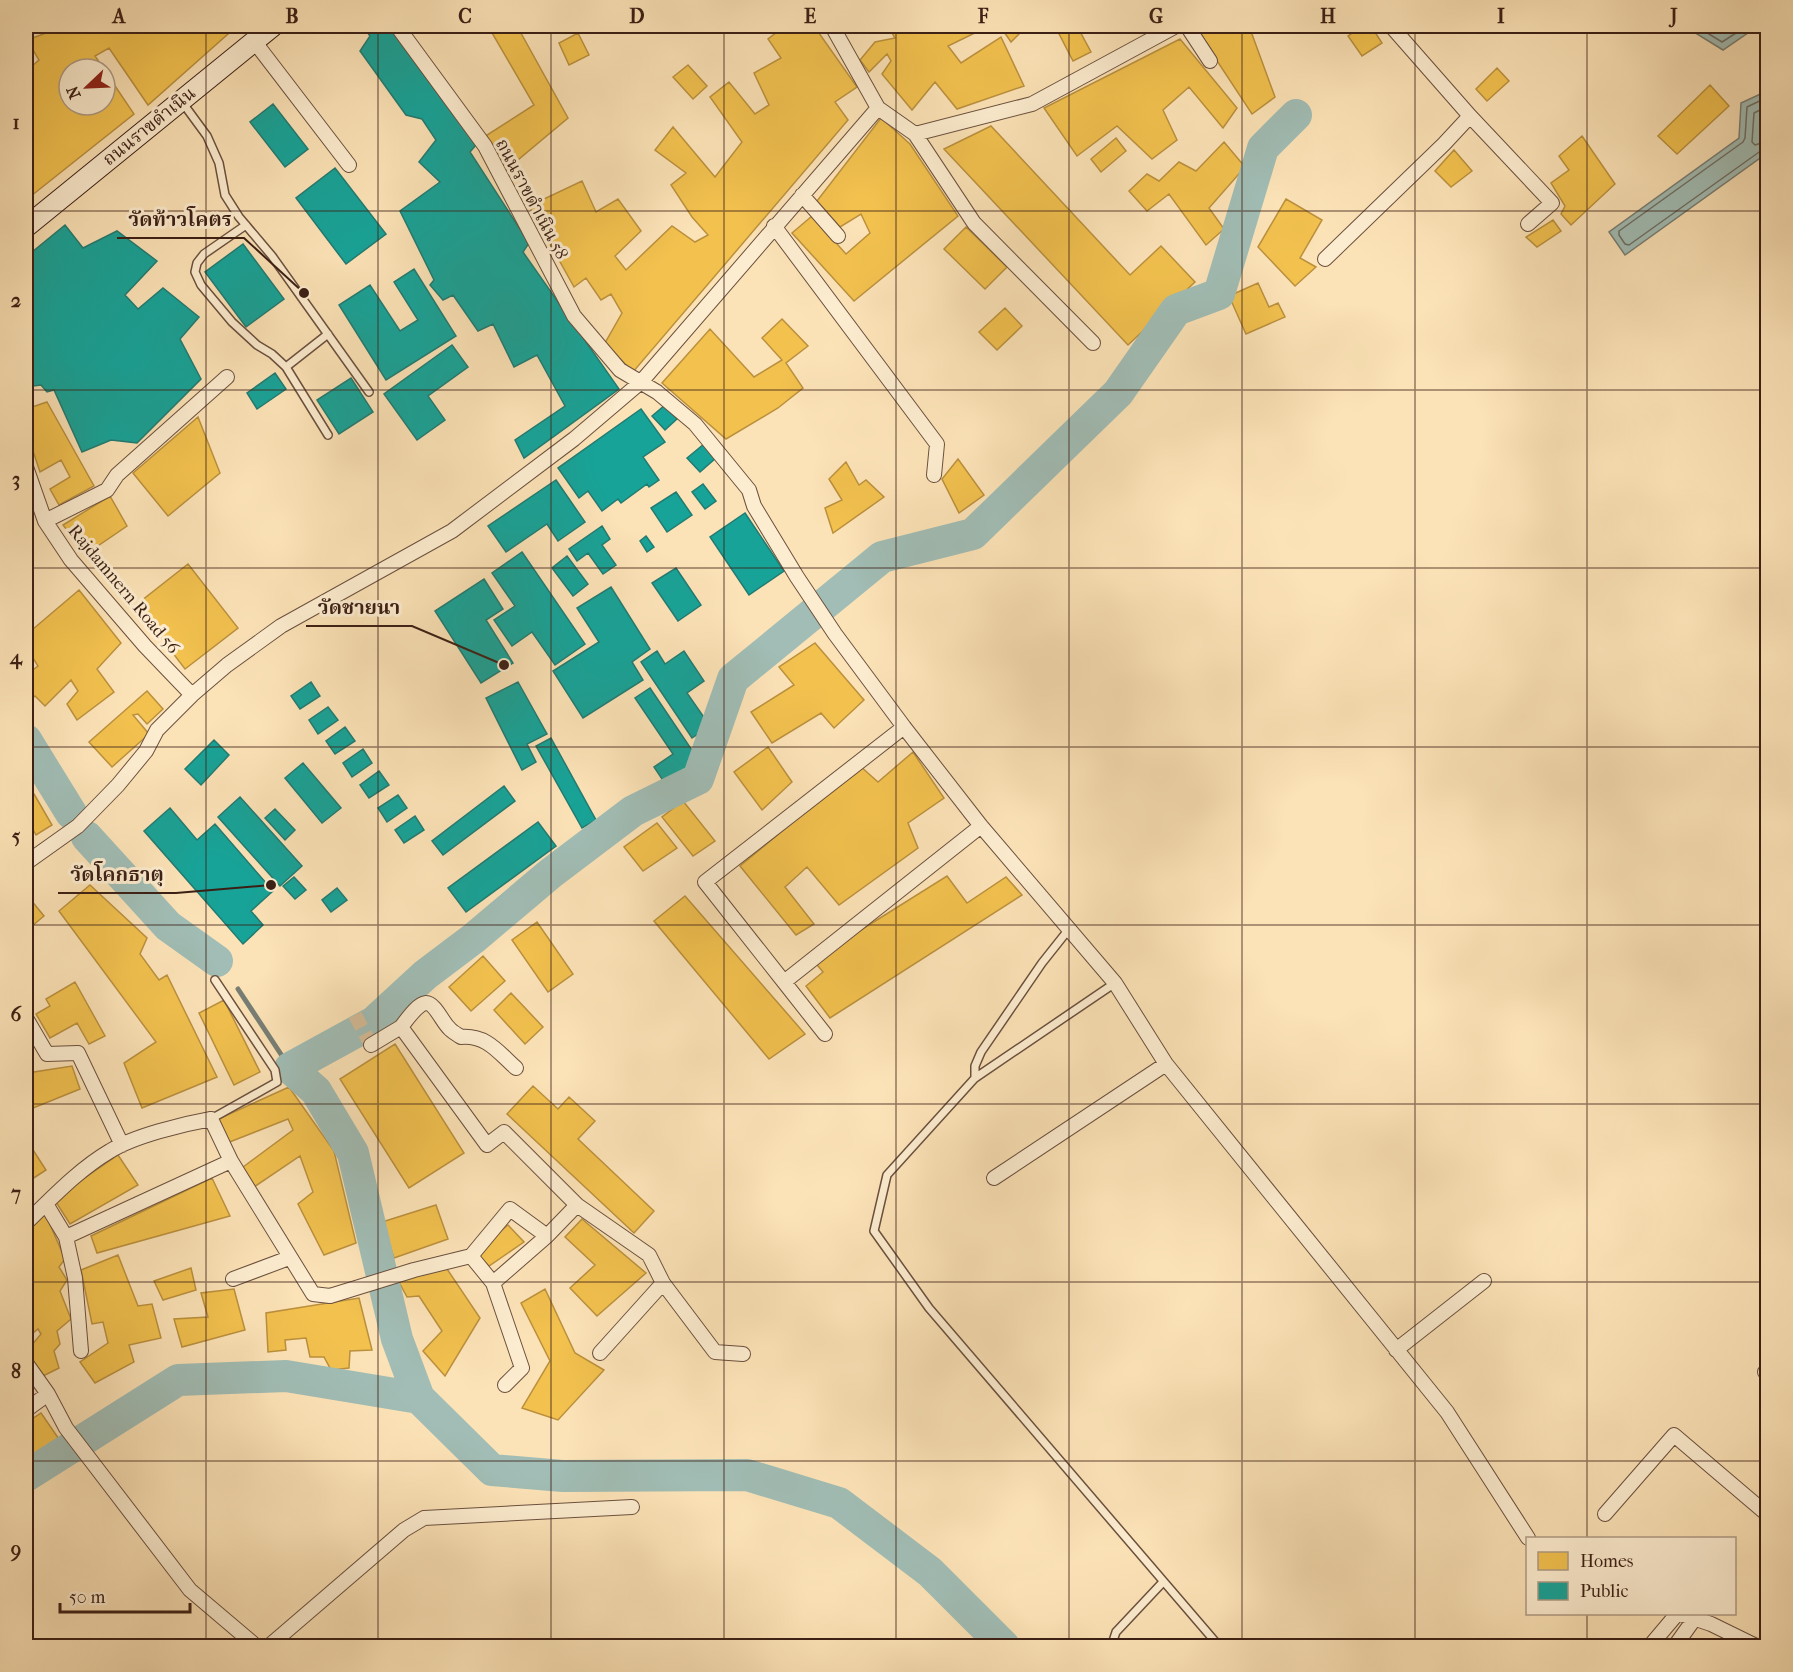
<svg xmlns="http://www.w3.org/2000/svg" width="1793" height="1672" viewBox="0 0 1793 1672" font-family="'IM FELL French Canon','Noto Serif Thai',serif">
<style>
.water{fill:#a1bdb5;stroke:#787e75;stroke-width:1.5}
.homes{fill:#f2c14e;stroke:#bb903d;stroke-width:1.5}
.public{fill:#17a398;stroke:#227b71;stroke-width:1.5}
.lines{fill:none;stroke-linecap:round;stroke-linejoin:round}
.shore{stroke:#6e6e65;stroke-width:1.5}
.stream{stroke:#787e75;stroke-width:5}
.river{stroke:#a1bdb5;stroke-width:32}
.street-tunnel{stroke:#d5bc97;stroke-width:14;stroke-dasharray:14 7;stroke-linecap:butt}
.lane-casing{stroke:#6b503e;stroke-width:10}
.street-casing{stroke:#6b503e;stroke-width:16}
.secondary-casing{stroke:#3b1f15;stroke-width:22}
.lane{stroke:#fdedd0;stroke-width:7}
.street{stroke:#fdedd0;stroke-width:14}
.secondary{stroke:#fdedd0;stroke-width:20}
.grid{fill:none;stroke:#3b1f15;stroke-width:1.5;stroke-opacity:0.55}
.labels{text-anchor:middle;stroke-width:6;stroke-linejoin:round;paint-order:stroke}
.street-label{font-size:18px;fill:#3b1f15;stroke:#fdedd0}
.leader{fill:none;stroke:#3b1f15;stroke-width:2}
.callout-dot{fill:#3b1f15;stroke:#fdedd0;stroke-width:2}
.callout-label{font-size:20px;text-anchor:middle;font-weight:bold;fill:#3b1f15;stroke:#fdedd0;stroke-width:6;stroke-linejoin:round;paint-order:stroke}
.neatline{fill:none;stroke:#3b1f15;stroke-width:2}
.grid-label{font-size:20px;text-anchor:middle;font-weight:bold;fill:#3b1f15}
</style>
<rect width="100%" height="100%" fill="#fce3b7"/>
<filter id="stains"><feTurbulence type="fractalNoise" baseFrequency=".00333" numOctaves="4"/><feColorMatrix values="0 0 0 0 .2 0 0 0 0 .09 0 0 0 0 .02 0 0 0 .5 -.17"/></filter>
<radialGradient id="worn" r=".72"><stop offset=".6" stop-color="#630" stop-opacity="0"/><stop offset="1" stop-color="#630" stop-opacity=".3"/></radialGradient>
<path class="water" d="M1684 26H1758L1723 50Z
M1767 91V153L1625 255 1609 232 1739 138 1741 103Z"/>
<path class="homes" d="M50 26H88L94 31 101 26H237L148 105 109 48 95 56 104 69H69V105H105V71L134 114 26 200V71L39 60 27 40 49 32Z
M488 26H517L568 118 507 169 484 137 534 105Z
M785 26H814L857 87 835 102 848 120 633 372 605 343 622 313 611 294 601 300 586 278 574 287 529 206 582 181 596 212 618 199 641 231 615 256 626 270 672 226 695 242 708 235 692 217 671 185 686 173 655 150 673 127 715 177 742 142 710 97 729 82 755 114 769 105 754 73 781 58 768 39Z
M888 26H989L948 46 961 63 1001 37 1024 86 957 109 935 82 912 110 882 74 891 61 887 54 869 72 860 60 875 42 895 38Z
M1000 26H1017L1019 34 1011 42Z
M1055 26H1077L1091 52 1073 61Z
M1194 26H1249L1275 97 1252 114Z
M1363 26H1371L1382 43 1362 56 1348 36Z
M578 33 589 55 569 65 559 43Z
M1180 39 1237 108 1223 128 1189 87 1163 110 1177 140 1152 159 1117 126 1077 156 1044 108Z
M688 65 707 86 693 99 673 77Z
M1497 68 1509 81 1487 101 1476 89Z
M1710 85 1729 106 1677 154 1658 136Z
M881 118 910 144 958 216 854 301 792 233 812 216 846 254 870 233 861 214 840 227 817 201Z
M991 126 1130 275 1161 246 1195 282 1128 345 944 149Z
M1582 136 1615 184 1571 225 1561 214 1565 206 1551 183 1569 170 1559 156Z
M1116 138 1126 151 1101 172 1091 159Z
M1224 142 1245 167 1209 208 1224 229 1206 245 1169 194 1147 211 1129 191 1147 174 1159 181 1179 162 1196 171Z
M1454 150 1472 171 1451 187 1435 171Z
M1286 199 1322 220 1300 258 1316 267 1295 286 1258 247Z
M1553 220 1561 231 1537 247 1526 237Z
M966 227 1007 267 985 289 944 249Z
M1258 283 1269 307 1278 303 1285 317 1246 334 1229 296Z
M1005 308 1022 326 997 350 979 332Z
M782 319 808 346 786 363 803 388 778 408 726 439 662 383 710 329 754 377 782 360 762 338Z
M47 402 94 486 59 505 50 489 70 477 61 460 40 472 26 430V409Z
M198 417 220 473 168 516 133 473Z
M958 459 984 495 959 513 942 479Z
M846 462 859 485 866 480 884 497 833 533 825 508 842 500 829 479Z
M110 496 127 526 86 554 63 525Z
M188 564 238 628 185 669 136 605Z
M79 590 121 643 97 669 114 692 77 720 67 704 78 691 71 680 45 706 35 696 26 704V675L38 666 26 647V635Z
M815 643 864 700 834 728 821 713 772 743 751 712 794 685 779 667Z
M147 691 163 709 147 724 138 714 133 715 149 734 112 767 89 742Z
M768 747 792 782 762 810 734 772Z
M913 752 944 798 908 823 918 848 839 905 807 867 785 887 814 924 796 935 740 866 860 766 878 782Z
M34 794 52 825 36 835 26 817V799Z
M683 801 715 841 693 856 662 817Z
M657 823 677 848 643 871 624 847Z
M947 876 967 903 1006 877 1022 895 830 1018 806 986 823 972 813 960Z
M90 885 147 938 140 954 159 980 167 975 217 1077 142 1108 124 1063 156 1042 59 911Z
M26 894 44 916 26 931Z
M685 896 805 1034 769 1059 654 921Z
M537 922 573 974 548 992 512 940Z
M483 956 505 981 471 1011 449 987Z
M75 982 105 1036 89 1044 77 1023 50 1038 36 1014 50 1006 46 999Z
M511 993 543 1027 525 1044 494 1010Z
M224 1000 260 1072 234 1085 199 1013Z
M26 1041 29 1045 27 1073 72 1066 80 1089 26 1111Z
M395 1044 464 1153 409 1188 340 1079Z
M533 1086 558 1109 569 1097 595 1121 578 1139 654 1211 634 1233 507 1114Z
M289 1087 334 1151 356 1243 324 1255 298 1204 313 1192 300 1156 254 1187 239 1170 293 1130 288 1119 227 1143 214 1121Z
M26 1139 46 1170 26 1183Z
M118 1155 138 1185 70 1224 54 1199Z
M212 1178 230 1216 97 1253 91 1236Z
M436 1205 448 1239 394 1258 382 1222Z
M45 1213 65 1259 59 1267 67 1280 60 1291 71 1319 57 1331 60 1344 54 1351 59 1368 43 1376 26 1355V1352L41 1334 38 1329 26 1339V1231Z
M582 1219 646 1273 597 1316 570 1288 595 1265 565 1237Z
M508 1225 524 1242 489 1266 474 1252Z
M118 1255 138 1306 152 1304 161 1338 129 1345 134 1362 95 1383 80 1362 108 1343 103 1322 92 1324 81 1270Z
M443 1263 480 1318 445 1376 423 1351 442 1331 419 1296 407 1297 399 1282Z
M191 1268 196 1290 163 1300 154 1281Z
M234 1289 245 1330 182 1347 174 1319 208 1317 201 1293Z
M545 1289 575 1353 604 1370 558 1420 522 1408 550 1361 521 1303Z
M359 1298 372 1350 350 1351 349 1368 331 1370 324 1357H310L306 1338 285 1340 286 1350 268 1352 266 1313Z
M41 1413 61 1442 26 1466V1423Z"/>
<path class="public" d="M363 26H388L476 145 470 152 529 243 523 252 619 389 524 458 515 440 565 406 537 355 514 367 493 324 478 331 453 295 443 300 430 285 434 280 400 211 440 182 419 162 436 140 422 119 406 115 360 51 370 36Z
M273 104 308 149 285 167 250 122Z
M335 168 386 234 346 264 296 198Z
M65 225 83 248 117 231 157 261 125 295 138 309 163 288 199 317 180 339 201 379 137 443 111 440 82 452 54 390 47 392 41 385 26 387V257Z
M243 244 284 299 246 327 205 272Z
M414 269 456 336 386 380 339 305 370 285 400 331 418 320 394 282Z
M452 345 468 367 428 396 445 420 417 440 384 394Z
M275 373 286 389 257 409 247 393Z
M351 378 373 412 339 434 317 400Z
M665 405 677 419 665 430 652 416Z
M641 409 665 442 643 457 659 480 649 487 647 484 621 503 618 499 602 511 588 491 579 498 558 468Z
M704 444 716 458 700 472 687 458Z
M556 480 585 522 558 541 547 524 506 552 488 526Z
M703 484 716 501 705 509 692 492Z
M676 492 692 515 667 532 651 508Z
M745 513 784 571 749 595 710 537Z
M602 526 610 539 602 545 616 565 603 574 588 553 577 561 569 549Z
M646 536 654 547 647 552 640 541Z
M522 552 585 644 555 665 532 632 512 646 494 620 515 606 492 573Z
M567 556 588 584 573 596 552 568Z
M676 568 701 605 678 621 652 583Z
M484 579 503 609 486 620 513 663 481 683 435 611Z
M611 587 650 649 632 662 643 680 583 718 553 671 599 642 577 608Z
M657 651 665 664 684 651 704 681 687 693 710 726 692 738 641 662Z
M311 682 320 696 300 709 291 696Z
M518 682 547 734 527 744 536 762 522 770 486 698Z
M650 688 700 762 666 785 654 767 673 754 635 698Z
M328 707 338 720 318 734 309 720Z
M345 727 355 741 335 754 326 741Z
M551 738 596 820 582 828 536 746Z
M214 740 229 755 201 785 185 769Z
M363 749 372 763 352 777 343 763Z
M303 763 341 808 322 823 285 778Z
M379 771 389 785 369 798 360 785Z
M504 786 515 801 443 855 432 841Z
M398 795 407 808 387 822 378 808Z
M240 797 302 866 280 886 218 817Z
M170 808 197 840 215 824 273 891 251 911 263 925 243 944 144 831Z
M275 809 295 830 285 840 265 818Z
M415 816 424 830 404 843 395 830Z
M538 822 556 846 466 912 448 888Z
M294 877 306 890 295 899 283 886Z
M337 888 347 900 331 912 322 900Z"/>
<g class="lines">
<path class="shore" d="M1696 26 1722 42 1747 26
M1768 97 1747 107 1745 138 1743 142 1619 231V235L1625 244 1629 245 1762 150 1768 148
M1768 106 1754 113 1752 142 1755 145 1768 141"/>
<path class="stream" d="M238 989 290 1068"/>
<path class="river" d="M26 740 71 813
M87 837 168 926 217 961
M26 1476 178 1380 286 1376 419 1398
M1004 1646 930 1572 839 1503 747 1475 563 1476 492 1470 419 1398 397 1339 353 1153 316 1091 290 1068 374 1022 425 975 474 938 551 873 633 811 698 779 733 679 882 557 973 534 1118 393 1176 310 1219 294 1263 148 1296 115"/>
<path class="street-tunnel" d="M355 1015 371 1045"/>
<g class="lane-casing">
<path id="lane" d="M182 102 207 136 219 163 225 195 239 217 272 256 369 392
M246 225 204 254 197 263 195 272 201 285 232 322 257 345 272 354 286 367 328 435
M286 367 328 334
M1115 983 975 1078 887 1175 874 1231 929 1308 1219 1646
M975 1078V1066L981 1052 1042 963 1069 929
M211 1119 277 1082 275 1070 215 980
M1116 1646 1113 1641 1116 1632 1163 1582"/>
</g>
<g class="street-casing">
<path id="street" d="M397 26 485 146 574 316 620 370 657 392 695 424 749 490 754 506 797 577 835 634 904 727 981 826 1115 983 1166 1064 1447 1412 1528 1538
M832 26 878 108 915 134 974 223 1093 343
M1187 26 1210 61
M254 41 349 165
M1470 116 1552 203 1528 224
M915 134 1032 104 1176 26
M802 195 838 236
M774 226 937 444 934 475
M1325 259 1444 144 1470 116 1391 26
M26 467 45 521 71 560 145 646 192 695
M45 521 107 490 117 475 227 377
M904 727 705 882 784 982 981 826
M26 863 78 826 118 785 146 751 157 730 192 695 227 665 281 626 452 531 574 439 641 382 878 108
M784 982 825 1034
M26 1018 47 1054 78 1053 122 1145
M401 1027C406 1021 417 1004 426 1003 435 1003 443 1023 449 1028 452 1032 457 1034 461 1037 487 1035 498 1052 516 1068
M371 1045 401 1027 487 1145 504 1132 577 1205 547 1236 510 1209 471 1256 493 1283 547 1236
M994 1178 1166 1064
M46 1204 66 1237 75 1278 81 1351
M577 1205 649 1255 663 1283 715 1352 743 1354
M26 1223C52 1198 78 1170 110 1151 134 1136 183 1124 211 1119L231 1161 313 1294 330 1296 414 1270 471 1256
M66 1237 231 1161
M233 1279 289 1258
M493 1283 522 1368 505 1385
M1396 1350 1484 1281
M600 1353 663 1283
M26 1363 48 1394 66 1428 190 1590 256 1646
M1765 1372 1768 1375
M26 1410 48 1394
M1605 1514 1674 1435 1768 1515
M1681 1614 1711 1624 1756 1646
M269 1646 404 1530 424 1518 632 1507
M1650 1646 1677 1614
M1675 1646 1695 1618"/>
</g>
<g class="secondary-casing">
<path id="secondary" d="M26 227 273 26"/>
</g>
<use href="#lane" class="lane"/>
<use href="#street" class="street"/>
<use href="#secondary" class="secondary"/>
</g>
<path class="grid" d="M206 26V1646M378 26V1646M551 26V1646M724 26V1646M896 26V1646M1069 26V1646M1242 26V1646M1415 26V1646M1587 26V1538M26 211H1768M26 390H1768M26 568H1768M26 747H1768M26 925H1768M26 1104H1768M26 1282H1768M26 1461H1768M1587 1614V1646"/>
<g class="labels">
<g class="street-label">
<text transform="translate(149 126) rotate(-39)" y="6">ถนนราขดำเนิน</text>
<text transform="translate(532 199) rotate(62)" y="6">ถนนราขดำเนิน 58</text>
<text transform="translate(124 589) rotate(50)" y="6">Rajdamnern Road 56</text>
</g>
</g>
<path class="leader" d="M304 293L244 238H117M504 665L412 626H306M271 885L176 893H58"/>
<g class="callout-dot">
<circle cx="304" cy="293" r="6"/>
<circle cx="504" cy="665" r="6"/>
<circle cx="271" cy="885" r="6"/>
</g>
<g class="callout-label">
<text x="180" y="226">วัดท้าวโคตร</text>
<text x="359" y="614">วัดชายนา</text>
<text x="117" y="881">วัดโคกธาตุ</text>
</g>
<rect width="1793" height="1672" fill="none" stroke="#fce3b7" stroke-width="66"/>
<rect x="1526" y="1537" width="210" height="78" fill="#fdedd0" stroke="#af9b85" stroke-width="1.5"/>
<rect x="1538" y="1552" width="30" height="18" fill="#f2c14e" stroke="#af9b85" stroke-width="1.5"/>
<text x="1580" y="1567" font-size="18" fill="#3b1f15">Homes</text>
<rect x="1538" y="1582" width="30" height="18" fill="#17a398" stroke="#af9b85" stroke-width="1.5"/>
<text x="1580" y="1597" font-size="18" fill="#3b1f15">Public</text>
<g transform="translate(87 87) rotate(247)"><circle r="28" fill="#fdedd0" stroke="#af9b85" stroke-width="1.5"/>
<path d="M0-4.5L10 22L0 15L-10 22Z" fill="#8f2418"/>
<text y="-9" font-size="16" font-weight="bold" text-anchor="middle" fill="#3b1f15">N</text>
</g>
<path d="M60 1603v9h130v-9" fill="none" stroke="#3b1f15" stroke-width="3"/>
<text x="69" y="1603" font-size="18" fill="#3b1f15" stroke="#fdedd0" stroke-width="4.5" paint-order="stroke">50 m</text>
<rect x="33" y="33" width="1727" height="1606" class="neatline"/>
<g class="grid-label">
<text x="119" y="23">A</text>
<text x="292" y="23">B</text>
<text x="465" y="23">C</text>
<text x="637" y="23">D</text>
<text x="810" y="23">E</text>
<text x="983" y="23">F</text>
<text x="1156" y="23">G</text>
<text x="1328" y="23">H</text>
<text x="1501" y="23">I</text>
<text x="1674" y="23">J</text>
<text x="16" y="129">1</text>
<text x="16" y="307">2</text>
<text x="16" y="486">3</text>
<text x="16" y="664">4</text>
<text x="16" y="843">5</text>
<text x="16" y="1021">6</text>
<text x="16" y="1200">7</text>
<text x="16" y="1378">8</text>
<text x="16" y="1557">9</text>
</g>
<rect width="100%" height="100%" filter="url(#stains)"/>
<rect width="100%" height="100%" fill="url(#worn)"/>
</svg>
